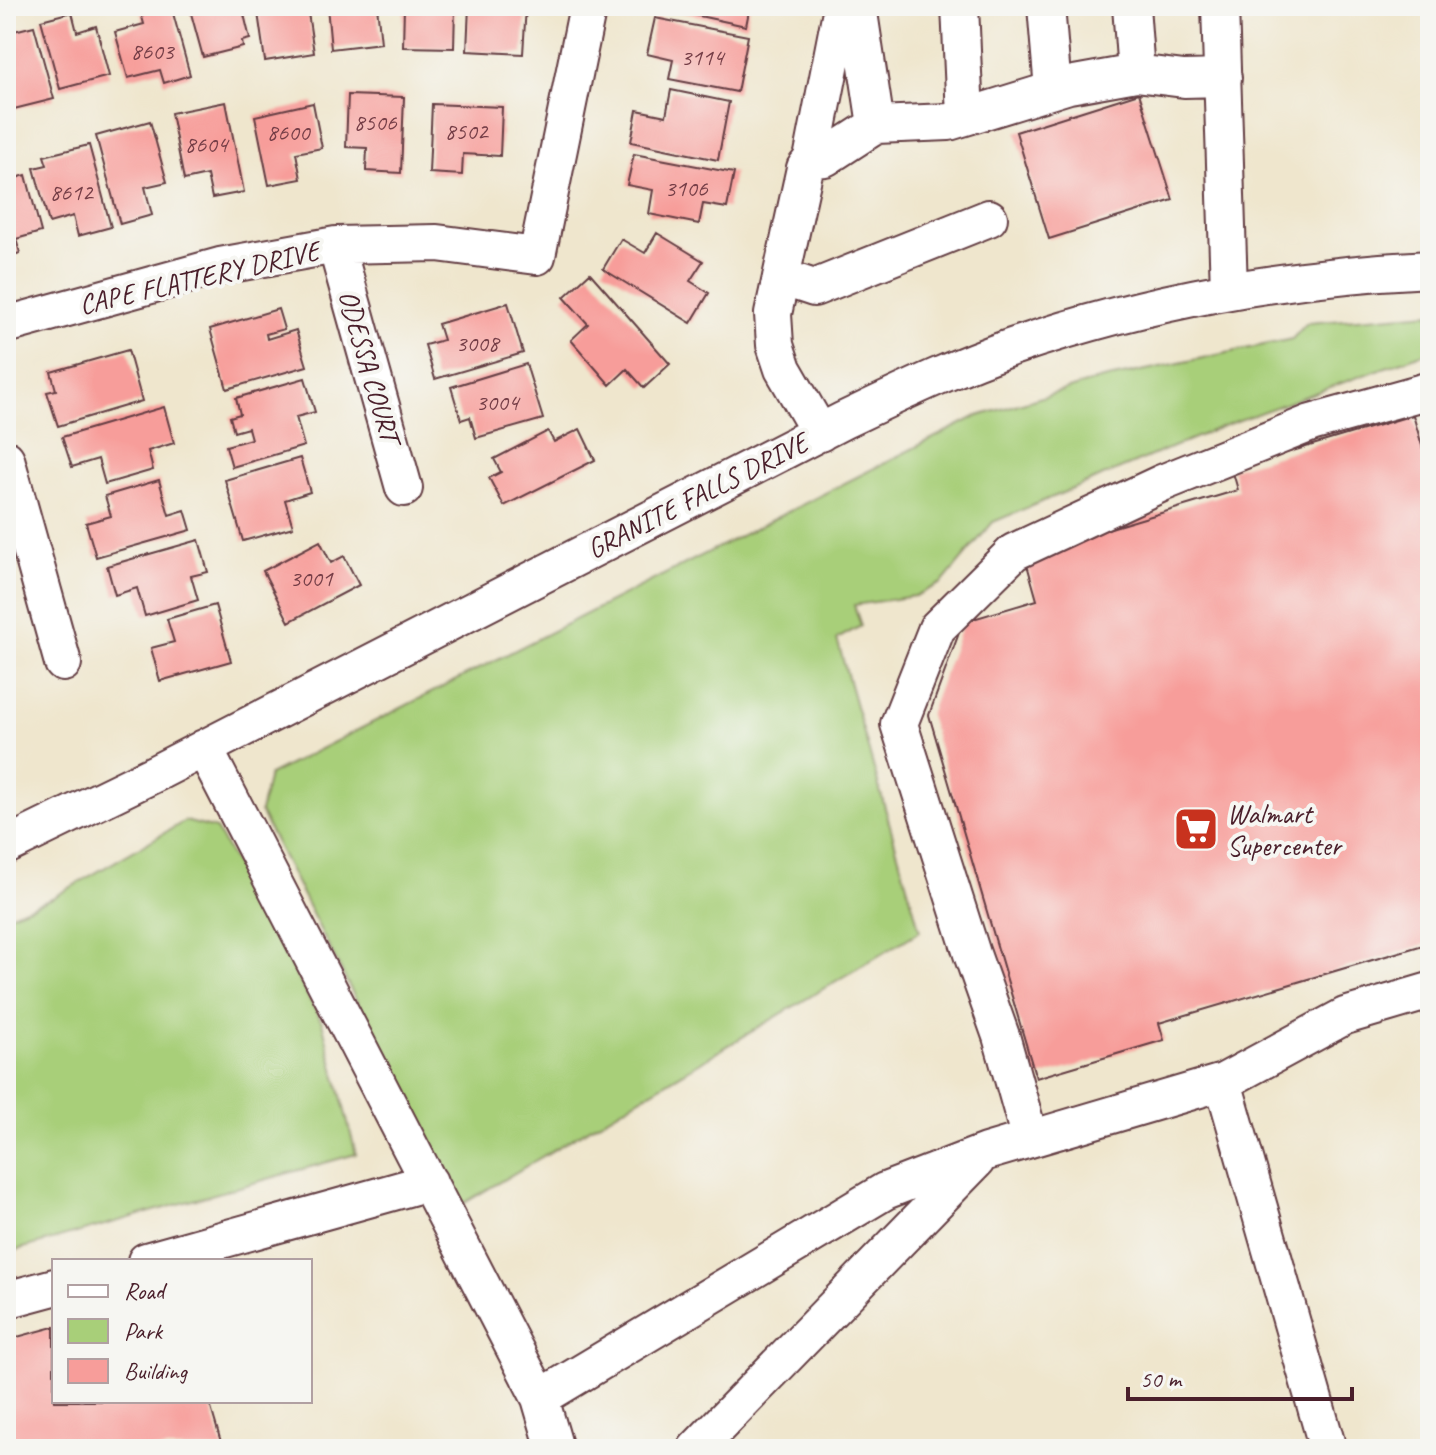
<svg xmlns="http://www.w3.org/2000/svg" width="1436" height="1455" viewBox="0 0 1436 1455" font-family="Caveat,sans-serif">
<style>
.green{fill:#a8cf79;stroke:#797752;stroke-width:2}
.building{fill:#f79d9a}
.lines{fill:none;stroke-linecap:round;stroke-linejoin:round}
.minor-casing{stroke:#633d43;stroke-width:40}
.minor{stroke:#fff;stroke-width:36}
.labels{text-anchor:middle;stroke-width:8;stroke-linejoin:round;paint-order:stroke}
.number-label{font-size:24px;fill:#753e47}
.street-label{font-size:28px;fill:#4a1f2b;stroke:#f6f6f2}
.poi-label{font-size:28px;fill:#4a1f2b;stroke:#f6f6f2;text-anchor:start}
</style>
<rect width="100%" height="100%" fill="#f6f6f2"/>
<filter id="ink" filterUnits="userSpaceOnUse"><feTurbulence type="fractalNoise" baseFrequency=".0125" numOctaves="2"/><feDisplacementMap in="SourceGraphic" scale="16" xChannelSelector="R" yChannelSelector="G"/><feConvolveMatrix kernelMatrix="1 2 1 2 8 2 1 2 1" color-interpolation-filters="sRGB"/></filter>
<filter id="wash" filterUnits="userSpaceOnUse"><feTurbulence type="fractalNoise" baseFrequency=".006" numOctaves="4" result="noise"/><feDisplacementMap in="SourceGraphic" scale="32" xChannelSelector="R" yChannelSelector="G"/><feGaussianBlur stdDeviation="1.8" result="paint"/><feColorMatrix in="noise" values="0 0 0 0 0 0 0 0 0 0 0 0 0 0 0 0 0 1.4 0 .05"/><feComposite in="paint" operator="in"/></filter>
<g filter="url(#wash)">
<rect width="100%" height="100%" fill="#efe6cd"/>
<path class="green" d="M1430 313V351L1223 426 993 522 942 583 915 596 854 605 861 626 837 639 920 931 461 1205 260 812 269 775 975 417 1099 380 1292 339 1307 323Z
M185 821 216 829 322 1022 356 1154 6 1253V916L52 898Z"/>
<g id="blocks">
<path class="building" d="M139 6H171L190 75 164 83 160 70 128 78 115 32 144 24Z
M189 6H242L250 39 242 41 243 47 203 57Z
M257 6H307L314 53 265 61Z
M327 6H377L381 43 331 49Z
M404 6H455L454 48 403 47Z
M469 6H526L523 54 467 51Z
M653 6H750L746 26Z
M72 12 77 32 96 26 109 76 60 89 41 20Z
M655 18 748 36 737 92 669 79 673 60 647 54Z
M34 26 54 99 6 111V33Z
M671 90 729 102 718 160 631 142 637 110 666 116Z
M1139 93 1173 200 1049 239 1016 132Z
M348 95 404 97 401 173 366 171 367 148 346 147Z
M226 102 244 192 212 198 207 175 184 180 171 113Z
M313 103 322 148 296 153 301 179 269 185 255 116Z
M432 104 502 107 500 156 463 154 462 175 429 173Z
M150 121 167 182 145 187 152 215 120 224 96 136Z
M89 145 111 227 78 236 73 216 49 223 34 168 47 165 44 156Z
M634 154 734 173 727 208 703 204 699 224 649 214 653 190 627 185Z
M26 175 41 232 16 239 20 253 6 257V181Z
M657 233 703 261 690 281 709 293 691 323 603 269 621 239 645 253Z
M590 273 670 364 644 388 627 369 610 385 571 340 588 324 564 297Z
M508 303 523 353 435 379 425 345 443 340 438 324Z
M278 309 284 329 266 334 267 339 296 330 307 366 227 389 210 329Z
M128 350 142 401 58 426 47 392 56 390 51 372Z
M526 364 543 419 476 438 470 417 461 420 451 387Z
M305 378 315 412 296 417 304 446 232 467 226 446 251 439 248 428 234 432 230 417 240 414 236 398Z
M164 407 174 443 148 451 153 470 105 484 98 459 72 467 62 437Z
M1413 415 1430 473V943L1159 1023 1164 1040 1036 1078 929 715 963 622 1037 600 1024 554 1238 490 1232 469Z
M580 429 595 460 504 506 489 478 501 472 494 459 548 431 554 442Z
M300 458 310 492 285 500 293 527 243 541 225 480Z
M159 480 169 515 185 510 191 530 96 557 86 523 111 516 105 496Z
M199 540 208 572 191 576 198 600 145 616 137 588 115 595 107 566Z
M320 541 331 563 344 556 359 585 289 622 263 571Z
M215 605 231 661 160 681 151 648 174 642 167 619Z
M54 1327V1401H209L223 1449H6V1340Z"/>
</g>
</g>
<g filter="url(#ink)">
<use href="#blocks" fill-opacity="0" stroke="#633d43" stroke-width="2"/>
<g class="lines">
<g class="minor-casing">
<path id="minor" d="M858 6 876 125
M960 6 965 116
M1046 6 1053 90
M1131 6 1136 73
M1220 6 1229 290
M812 159 842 6
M336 245 404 488
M781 277 814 288 989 218
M6 325 220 266 336 245 437 243 537 256 588 6
M820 433 783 369 775 345 773 314 805 168 812 159 825 158 876 125 949 122 1069 85 1136 73 1184 79 1223 78
M6 459 63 663
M204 748 540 1398 555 1449
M6 846 158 772 844 420C899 394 954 367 1012 347 1150 300 1285 276 1430 269
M1223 1082 1328 1449
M1030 1139 1001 1036 972 954 899 724 937 628 1014 552 1162 483 1311 423 1430 390
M146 1261 429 1182
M6 1300 54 1287
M540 1398 885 1191 986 1152 1223 1082 1345 1016 1430 991
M696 1449 976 1161"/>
</g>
<use href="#minor" class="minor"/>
</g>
</g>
<defs>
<g id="supermarket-square" transform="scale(2.3)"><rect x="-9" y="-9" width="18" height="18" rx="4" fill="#c8321e" stroke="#f6f6f2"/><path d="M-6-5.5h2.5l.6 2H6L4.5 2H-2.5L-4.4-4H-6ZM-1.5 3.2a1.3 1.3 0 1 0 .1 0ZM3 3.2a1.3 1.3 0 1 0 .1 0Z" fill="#fff"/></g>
</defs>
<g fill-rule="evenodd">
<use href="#supermarket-square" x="1196" y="829"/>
</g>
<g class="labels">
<g class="number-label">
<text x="152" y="59">8603</text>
<text x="702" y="65">3114</text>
<text x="375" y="130">8506</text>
<text x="466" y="139">8502</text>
<text x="288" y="140">8600</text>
<text x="206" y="152">8604</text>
<text x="686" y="196">3106</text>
<text x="71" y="200">8612</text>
<text x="477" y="351">3008</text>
<text x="497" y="410">3004</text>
<text x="311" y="586">3001</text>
</g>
<g class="street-label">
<text transform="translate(199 277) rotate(-13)" y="10">CAPE FLATTERY DRIVE</text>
<text transform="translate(370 366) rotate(74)" y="10">ODESSA COURT</text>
<text transform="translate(697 495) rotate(-27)" y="10">GRANITE FALLS DRIVE</text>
</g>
<g class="poi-label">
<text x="1227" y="823">Walmart<tspan x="1227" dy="32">Supercenter</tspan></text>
</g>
</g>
<rect width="1436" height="1455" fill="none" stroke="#f6f6f2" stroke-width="32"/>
<rect x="52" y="1259" width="260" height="144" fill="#f6f6f2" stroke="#b1a0a2" stroke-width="2"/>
<rect x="68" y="1285" width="40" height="12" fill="#ffffff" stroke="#b1a0a2" stroke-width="2"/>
<text x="124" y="1299" font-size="24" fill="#4a1f2b">Road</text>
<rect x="68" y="1319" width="40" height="24" fill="#a8cf79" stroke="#b1a0a2" stroke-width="2"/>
<text x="124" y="1339" font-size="24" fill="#4a1f2b">Park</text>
<rect x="68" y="1359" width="40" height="24" fill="#f79d9a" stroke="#b1a0a2" stroke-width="2"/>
<text x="124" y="1379" font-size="24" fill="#4a1f2b">Building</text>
<path d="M1128 1387v12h224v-12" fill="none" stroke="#4a1f2b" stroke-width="4"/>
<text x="1140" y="1387" font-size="24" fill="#4a1f2b" stroke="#f6f6f2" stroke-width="6" paint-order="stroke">50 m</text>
</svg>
